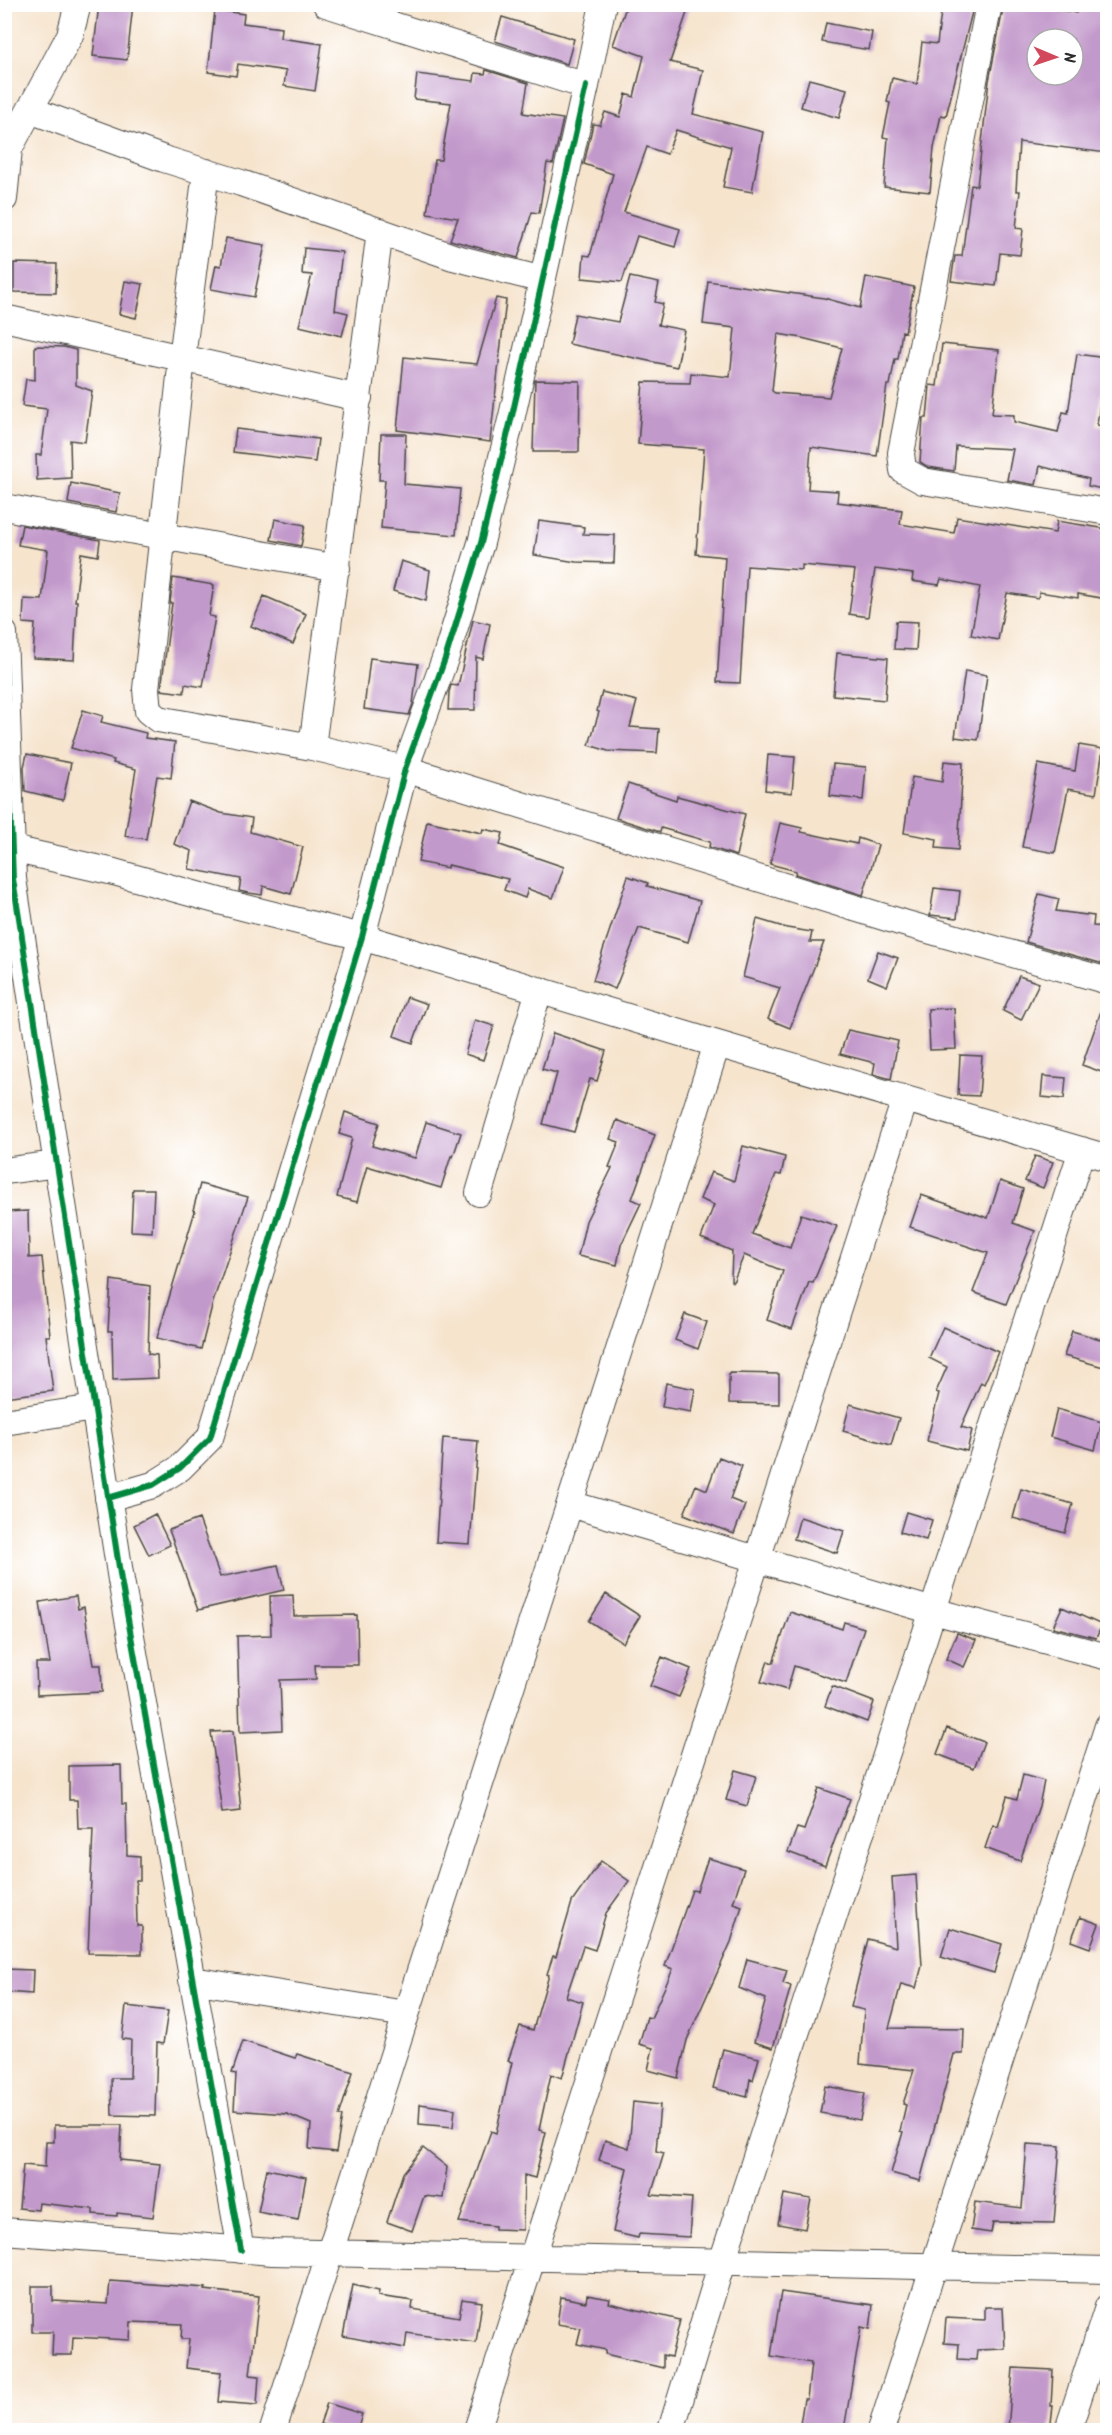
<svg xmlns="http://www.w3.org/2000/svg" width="1112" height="2435" viewBox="0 0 1112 2435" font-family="Kalam,sans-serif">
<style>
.building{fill:#c299cb;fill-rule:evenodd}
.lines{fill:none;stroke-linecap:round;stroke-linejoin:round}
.minor-casing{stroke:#494743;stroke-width:28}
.minor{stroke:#fff;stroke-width:26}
.cycleway-casing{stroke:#fff;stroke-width:10}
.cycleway{stroke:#00873e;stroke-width:6}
</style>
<rect width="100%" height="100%" fill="#fff"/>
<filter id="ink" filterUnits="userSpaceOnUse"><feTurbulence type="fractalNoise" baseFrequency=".0167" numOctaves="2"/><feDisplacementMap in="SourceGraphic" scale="12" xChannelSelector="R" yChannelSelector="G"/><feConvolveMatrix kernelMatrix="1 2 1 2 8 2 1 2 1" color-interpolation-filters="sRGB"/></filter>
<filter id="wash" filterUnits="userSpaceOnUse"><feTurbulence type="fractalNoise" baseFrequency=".008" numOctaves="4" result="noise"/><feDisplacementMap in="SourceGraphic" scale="24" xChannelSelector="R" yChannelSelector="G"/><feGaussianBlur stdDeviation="1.35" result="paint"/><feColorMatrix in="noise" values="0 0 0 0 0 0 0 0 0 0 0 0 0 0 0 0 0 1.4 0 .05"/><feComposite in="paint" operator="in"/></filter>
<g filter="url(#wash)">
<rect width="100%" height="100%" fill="#f6e4cd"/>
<g id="blocks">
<path class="building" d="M99 4H133L127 60 93 56Z
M627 4H690L670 62 703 70 693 114 763 132 752 192 723 187 731 147 676 130 667 154 647 147 624 212 680 229 675 247 637 236 622 282 582 278 584 255 590 256 613 174 584 164 593 124 600 125 605 112 620 117 626 94 634 97 644 56 613 45Z
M942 4H974L946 116 941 115 934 148 930 192 884 187 888 138 883 137 890 103 887 102 892 78 917 84 922 42 937 44Z
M1004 4H1025L1076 13 1078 4H1107V153L1019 142 1016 191H1020L1016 228 1023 229 1020 255 1000 253 996 286 951 281 955 256H962L971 185 977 186 989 81ZM1037 39H1073V75H1037Z
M215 10 244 14 243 23 281 28 280 38 322 44 315 91 284 86 286 71 238 64 236 76 208 72Z
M502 17 574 39 567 64 495 41Z
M826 23 872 32 869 50 822 42Z
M486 70 528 83 523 113 563 119 553 164 547 163 539 213 532 212 518 258 450 240 458 218 427 213 435 160H441L451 103 414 99 417 74 474 81 475 73 485 74Z
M809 79 847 89 839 118 801 107Z
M226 238 265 245 254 297 211 289 216 265 221 266Z
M304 248 342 252 335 310 348 313 342 336 299 326 312 275 302 274Z
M14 263 57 264 56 293 14 292Z
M630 277 659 283 655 302 663 304 658 325 684 330 677 367 569 344 575 314 618 322Z
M866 277 914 287 905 332 902 331 898 359H895L890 385H887L877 456 811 447 808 489 838 491 837 502 902 510 900 524 954 533 957 517 1055 533 1057 521 1107 529V599L1078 594V598L1039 592 1038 598 1007 593 998 640 971 635 980 587 941 579 939 585 912 581 913 574 875 569 868 617 849 614 855 570 802 565V570L747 566 740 683 717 682 725 557 696 554 704 449 638 444 643 382 690 383 691 373 730 377 735 328 703 324 708 281 824 298 860 308ZM778 334 802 338 842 348 829 397 775 393 772 391Z
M125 281 143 284 136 318 119 314Z
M496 298 506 300 490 442 397 430 404 357 477 364Z
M942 344 999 350 992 414 1014 415V422L1058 432 1063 412 1068 413 1077 354 1106 358 1097 425 1107 427V490L1088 486 1089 479 1040 466 1036 485 1007 480 1013 449 956 446 954 471 928 467 920 462 923 418H927L930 385 937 386Z
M35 346 64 347 76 350V385L92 391 85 442 70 440 71 478 37 480 36 455H41L47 409 22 406 26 379 35 380Z
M535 380 580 381 579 452H533Z
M236 429 318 439 315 462 233 452Z
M381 434H406L404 484 460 489 456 535 381 528 385 480H379Z
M71 483 120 493 116 512 68 503Z
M275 519 305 525 301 546 271 540Z
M539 521 584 527 583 534 615 535 614 563 576 562 534 555Z
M22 525 100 540 98 556 81 553 75 601H77L74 660 33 658 35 624 23 623 24 599 42 600 48 550 18 545Z
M401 561 430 570 426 601 393 591Z
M173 578 214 585 209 616 215 617 203 687 185 684 184 693 161 690 172 603H170Z
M264 596 306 614 293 644 251 626Z
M473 620 490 624 483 659 476 657 475 710H448L449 692 451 685 458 686Z
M896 621 918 622 916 650 894 649Z
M837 653 888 658 885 700 833 695Z
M370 658 418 664 413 704 409 715 364 709Z
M965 671 987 675 978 740 955 737Z
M602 692 637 701 630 727 659 729 657 753 608 751 589 745 599 712 597 711Z
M83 710 103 716 101 722 146 733 145 738 175 742 171 778 157 776 146 839 125 836 136 769 113 763 114 760 71 748Z
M1079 745 1103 749 1096 794 1068 789 1055 853 1022 847 1038 764 1075 771Z
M27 754 71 763 63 800 25 791 24 767Z
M768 755 795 757 792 793 765 790Z
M944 761 963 763 958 850 936 848 937 839 904 833 912 777 942 782Z
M833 764 866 767 863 800 830 796Z
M628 784 676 800 677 796 745 814 736 856 709 847 710 842 661 828 660 832 616 818Z
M189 801 221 813 252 818 250 832 303 847 291 894 263 886 262 895 249 893 239 891 241 879 189 869 192 851 174 844Z
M427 821 482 833 483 829 503 833 500 845 564 867 553 898 528 889 525 898 504 890 508 879 448 865 447 868 418 862Z
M780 823 802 828 801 832 857 844 858 838 878 845 863 895 795 874 796 871 770 864Z
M628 876 648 883 647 886 700 901 688 942 639 928 615 989 593 980Z
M934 888 960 891 957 918 930 915Z
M1039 894 1059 899 1056 911 1094 916 1093 926 1107 927V965L1026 942Z
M757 919 787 928 812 932 810 942H824L790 1028 768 1019 780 988 743 977Z
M878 951 898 958 887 986 868 978Z
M1019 976 1039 983 1021 1020 1003 1011Z
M407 997 427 1004 413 1043 394 1036Z
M1105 1000 1107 1001V1074L1082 1065Z
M954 1008 956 1049 930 1050 928 1009Z
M475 1020 494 1026 483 1060 465 1054Z
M848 1030 898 1041 891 1079 873 1074 875 1063 840 1054Z
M553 1033 606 1051 597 1081 590 1079 574 1132 543 1124 557 1073 542 1069Z
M960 1055 982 1056 979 1096 958 1095Z
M1043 1076 1066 1078 1064 1099 1041 1097Z
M345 1112 379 1123 372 1146 415 1158 426 1122 461 1133 453 1157 451 1156 441 1188 367 1166 357 1202 337 1197 352 1138 339 1134Z
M617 1120 655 1135 632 1199 641 1203 621 1245 617 1265 578 1256 586 1221 612 1168 609 1167 619 1142 610 1139Z
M743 1146 785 1157 781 1175 776 1174 752 1234 790 1248 801 1214 837 1226 813 1283 809 1282 792 1329 767 1320 783 1271 744 1255 733 1282 731 1281 732 1251 701 1238 714 1205 700 1199 711 1172 734 1181Z
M1035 1156 1053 1162 1043 1188 1025 1181Z
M1000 1181 1023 1189 1013 1223 1035 1231 1006 1304 973 1292 988 1253 910 1227 921 1195 988 1218Z
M200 1184 248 1197 213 1302 201 1349 157 1338 195 1211 193 1210Z
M133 1189H154L152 1232 131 1231Z
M28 1211 29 1258 42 1257 50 1336H46L53 1391 4 1397V1212Z
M111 1280 150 1286 148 1354 157 1355 158 1378 113 1380 112 1331H108Z
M685 1314 707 1322 698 1349 675 1340Z
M943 1327 998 1352 984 1384 981 1382 961 1427 972 1430 967 1451 927 1441 939 1393 936 1392 947 1367 929 1358Z
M1072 1331 1107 1341V1368L1064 1356Z
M729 1373 779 1374V1404L729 1403Z
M666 1383 695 1389 691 1412 662 1407Z
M850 1404 899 1418 891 1445 843 1431Z
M1057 1409 1102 1422 1095 1450 1050 1437Z
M443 1438 478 1441 470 1544 436 1542Z
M719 1457 742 1466 730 1499 745 1505 734 1534 684 1514 696 1485 707 1490Z
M1021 1489 1073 1504 1065 1533 1013 1518Z
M906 1512 932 1520 926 1540 900 1532Z
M155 1514 170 1545 149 1555 134 1525Z
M800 1517 844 1531 837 1553 794 1539Z
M199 1519 220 1577 278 1565 284 1590 198 1610 169 1530Z
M606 1594 640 1616 623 1643 589 1621Z
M293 1595 294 1616 357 1615 358 1665H315L316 1679 280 1680 282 1730 240 1732 237 1636 271 1635 270 1596Z
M76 1596 78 1609 84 1607 93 1665H101L102 1692 37 1695 36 1663H50L40 1602Z
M1062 1607 1102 1625 1096 1638 1053 1627Z
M790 1612 842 1629 844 1622 864 1628 846 1683 794 1666 787 1690 761 1682 768 1661 773 1663Z
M957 1633 976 1640 964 1667 946 1659Z
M662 1657 691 1669 679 1697 650 1686Z
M832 1686 874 1702 867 1722 825 1706Z
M947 1728 984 1742 974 1768 937 1754Z
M233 1731 241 1811 222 1813 211 1732Z
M121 1765 122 1804H126L127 1855 140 1856V1880H136L137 1926H142V1954L88 1953 93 1829H78L77 1800H69V1766Z
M735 1770 756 1776 747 1806 726 1800Z
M1023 1775 1044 1781 1039 1806 1020 1861 985 1848 993 1825 998 1827 1007 1796 1017 1799Z
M819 1788 850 1799 825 1866 788 1852 797 1828 804 1830Z
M708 1858 744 1869 733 1903 742 1906 731 1942 687 2040 678 2078 648 2070 653 2048 639 2044 647 2017 651 2018 673 1969 665 1966 692 1890 697 1891Z
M601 1861 629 1881 606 1913 595 1950 583 1946 566 1997 583 2002 562 2078 551 2074 539 2130 546 2132 535 2178 524 2175 523 2230 495 2229V2226L459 2222 491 2131 496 2133 512 2062 508 2061 520 2026 533 2030 549 1975 547 1974 553 1956 556 1957 572 1902Z
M916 1875 922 1966 916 1988 901 1984 889 2028 964 2029 963 2054H954L920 2181 891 2173 903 2132 900 2131 906 2105 903 2104 914 2070 860 2064 864 2010 851 2007 868 1939 896 1947 892 1877Z
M1080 1917 1099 1924 1090 1948 1071 1941Z
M950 1928 1002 1944 994 1973 941 1957Z
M747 1959 787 1970 783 1983 791 1986 773 2048 754 2042 766 1999 739 1988Z
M4 1969 33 1970 32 1994 4 1992Z
M126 2006 168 2011 163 2044 157 2043 155 2116 112 2115 111 2078H130L131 2040 122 2039Z
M243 2041 295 2058 297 2054 353 2072 339 2116H342L336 2152 309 2149 311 2124 287 2114 234 2110 236 2074 232 2073Z
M723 2049 759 2058 753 2080 750 2079 747 2097 713 2088Z
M825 2086 865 2093 860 2120 820 2113Z
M633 2102 660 2105 656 2151 664 2153 651 2195 692 2198 689 2237 639 2234 638 2238 613 2232 627 2168 599 2160 605 2140 629 2148Z
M420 2104 455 2109 453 2127 419 2124Z
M54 2125H122L120 2160 160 2164 153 2217 117 2213V2216L93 2214V2209L39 2203 38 2210 19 2208 23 2165 45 2167 46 2142H54Z
M1027 2144 1060 2146 1054 2223 993 2222 991 2233 971 2230 975 2202 1022 2208Z
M423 2148 447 2167 443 2198 424 2196 412 2231 387 2222 403 2173Z
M267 2169 306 2177 298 2220 258 2212Z
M784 2194 811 2199 805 2229 778 2224Z
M110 2281 206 2288 205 2290 259 2296 250 2375 259 2376 257 2405 218 2402 221 2372 186 2368 189 2339H181L182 2324 131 2322 130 2340 73 2337 72 2355H52L53 2332H32V2286H53V2301L108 2304Z
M353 2285 379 2291 378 2296 413 2301 412 2309 459 2317 462 2299 482 2302 476 2343 407 2333 405 2348 343 2336Z
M781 2292 873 2305 870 2329 861 2327 844 2430 800 2424 804 2399H807L811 2363 771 2356Z
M587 2295 610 2299 609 2303 680 2320 671 2357 663 2355V2368L605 2354 606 2350 577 2344 581 2328 557 2324 561 2297 586 2302Z
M985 2307H1003L1005 2349 977 2350 976 2360 958 2359 959 2344 944 2343 946 2318 985 2320Z
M1013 2368 1053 2370 1051 2406H1053L1050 2430H1008Z
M327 2403 362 2414 357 2430H340L320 2424Z"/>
</g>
</g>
<g filter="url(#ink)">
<use href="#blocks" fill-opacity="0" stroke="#494743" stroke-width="1.5"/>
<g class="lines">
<g class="minor-casing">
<path id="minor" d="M326 4 586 86 603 4
M989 4 901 453 903 470 923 481 1108 512
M30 110 164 159 241 183 453 257 543 280
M206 172 182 358 146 689 148 711 158 719 312 747
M4 199 9 149 70 35 78 4
M380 231 312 747 405 769 900 922 1108 981
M4 318 359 398
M4 507 337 568
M4 633 13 879 121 1580 241 2250
M12 849 114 872 230 904 362 937 717 1044 1108 1158
M4 1171 57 1164
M479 1193 539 990
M4 1422 94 1408
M108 1498 153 1485 180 1468 210 1438 362 937 405 769 446 656 481 543 512 416 586 86
M570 1504 933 1611 1108 1657
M192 1980 406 2014
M4 2231 272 2252 1108 2270
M273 2430 717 1044
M477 2430 905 1099
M671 2430 722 2262 1082 1150
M881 2430 1108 1726
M1068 2430 1108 2307"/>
</g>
<use href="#minor" class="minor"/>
<g class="cycleway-casing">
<path id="cycleway" d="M4 633 13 879 121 1580 241 2250
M108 1498 153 1485 180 1468 210 1438 362 937 405 769 446 656 481 543 512 416 586 86"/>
</g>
<use href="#cycleway" class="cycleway"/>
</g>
</g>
<rect width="1112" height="2435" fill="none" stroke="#fff" stroke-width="24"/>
<g transform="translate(1055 57) rotate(92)"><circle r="28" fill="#ffffff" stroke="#aaaaaa" stroke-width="1.5"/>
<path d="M0-4.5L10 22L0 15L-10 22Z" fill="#d1495b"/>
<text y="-9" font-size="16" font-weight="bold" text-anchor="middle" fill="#2b2b2b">N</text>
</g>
</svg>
